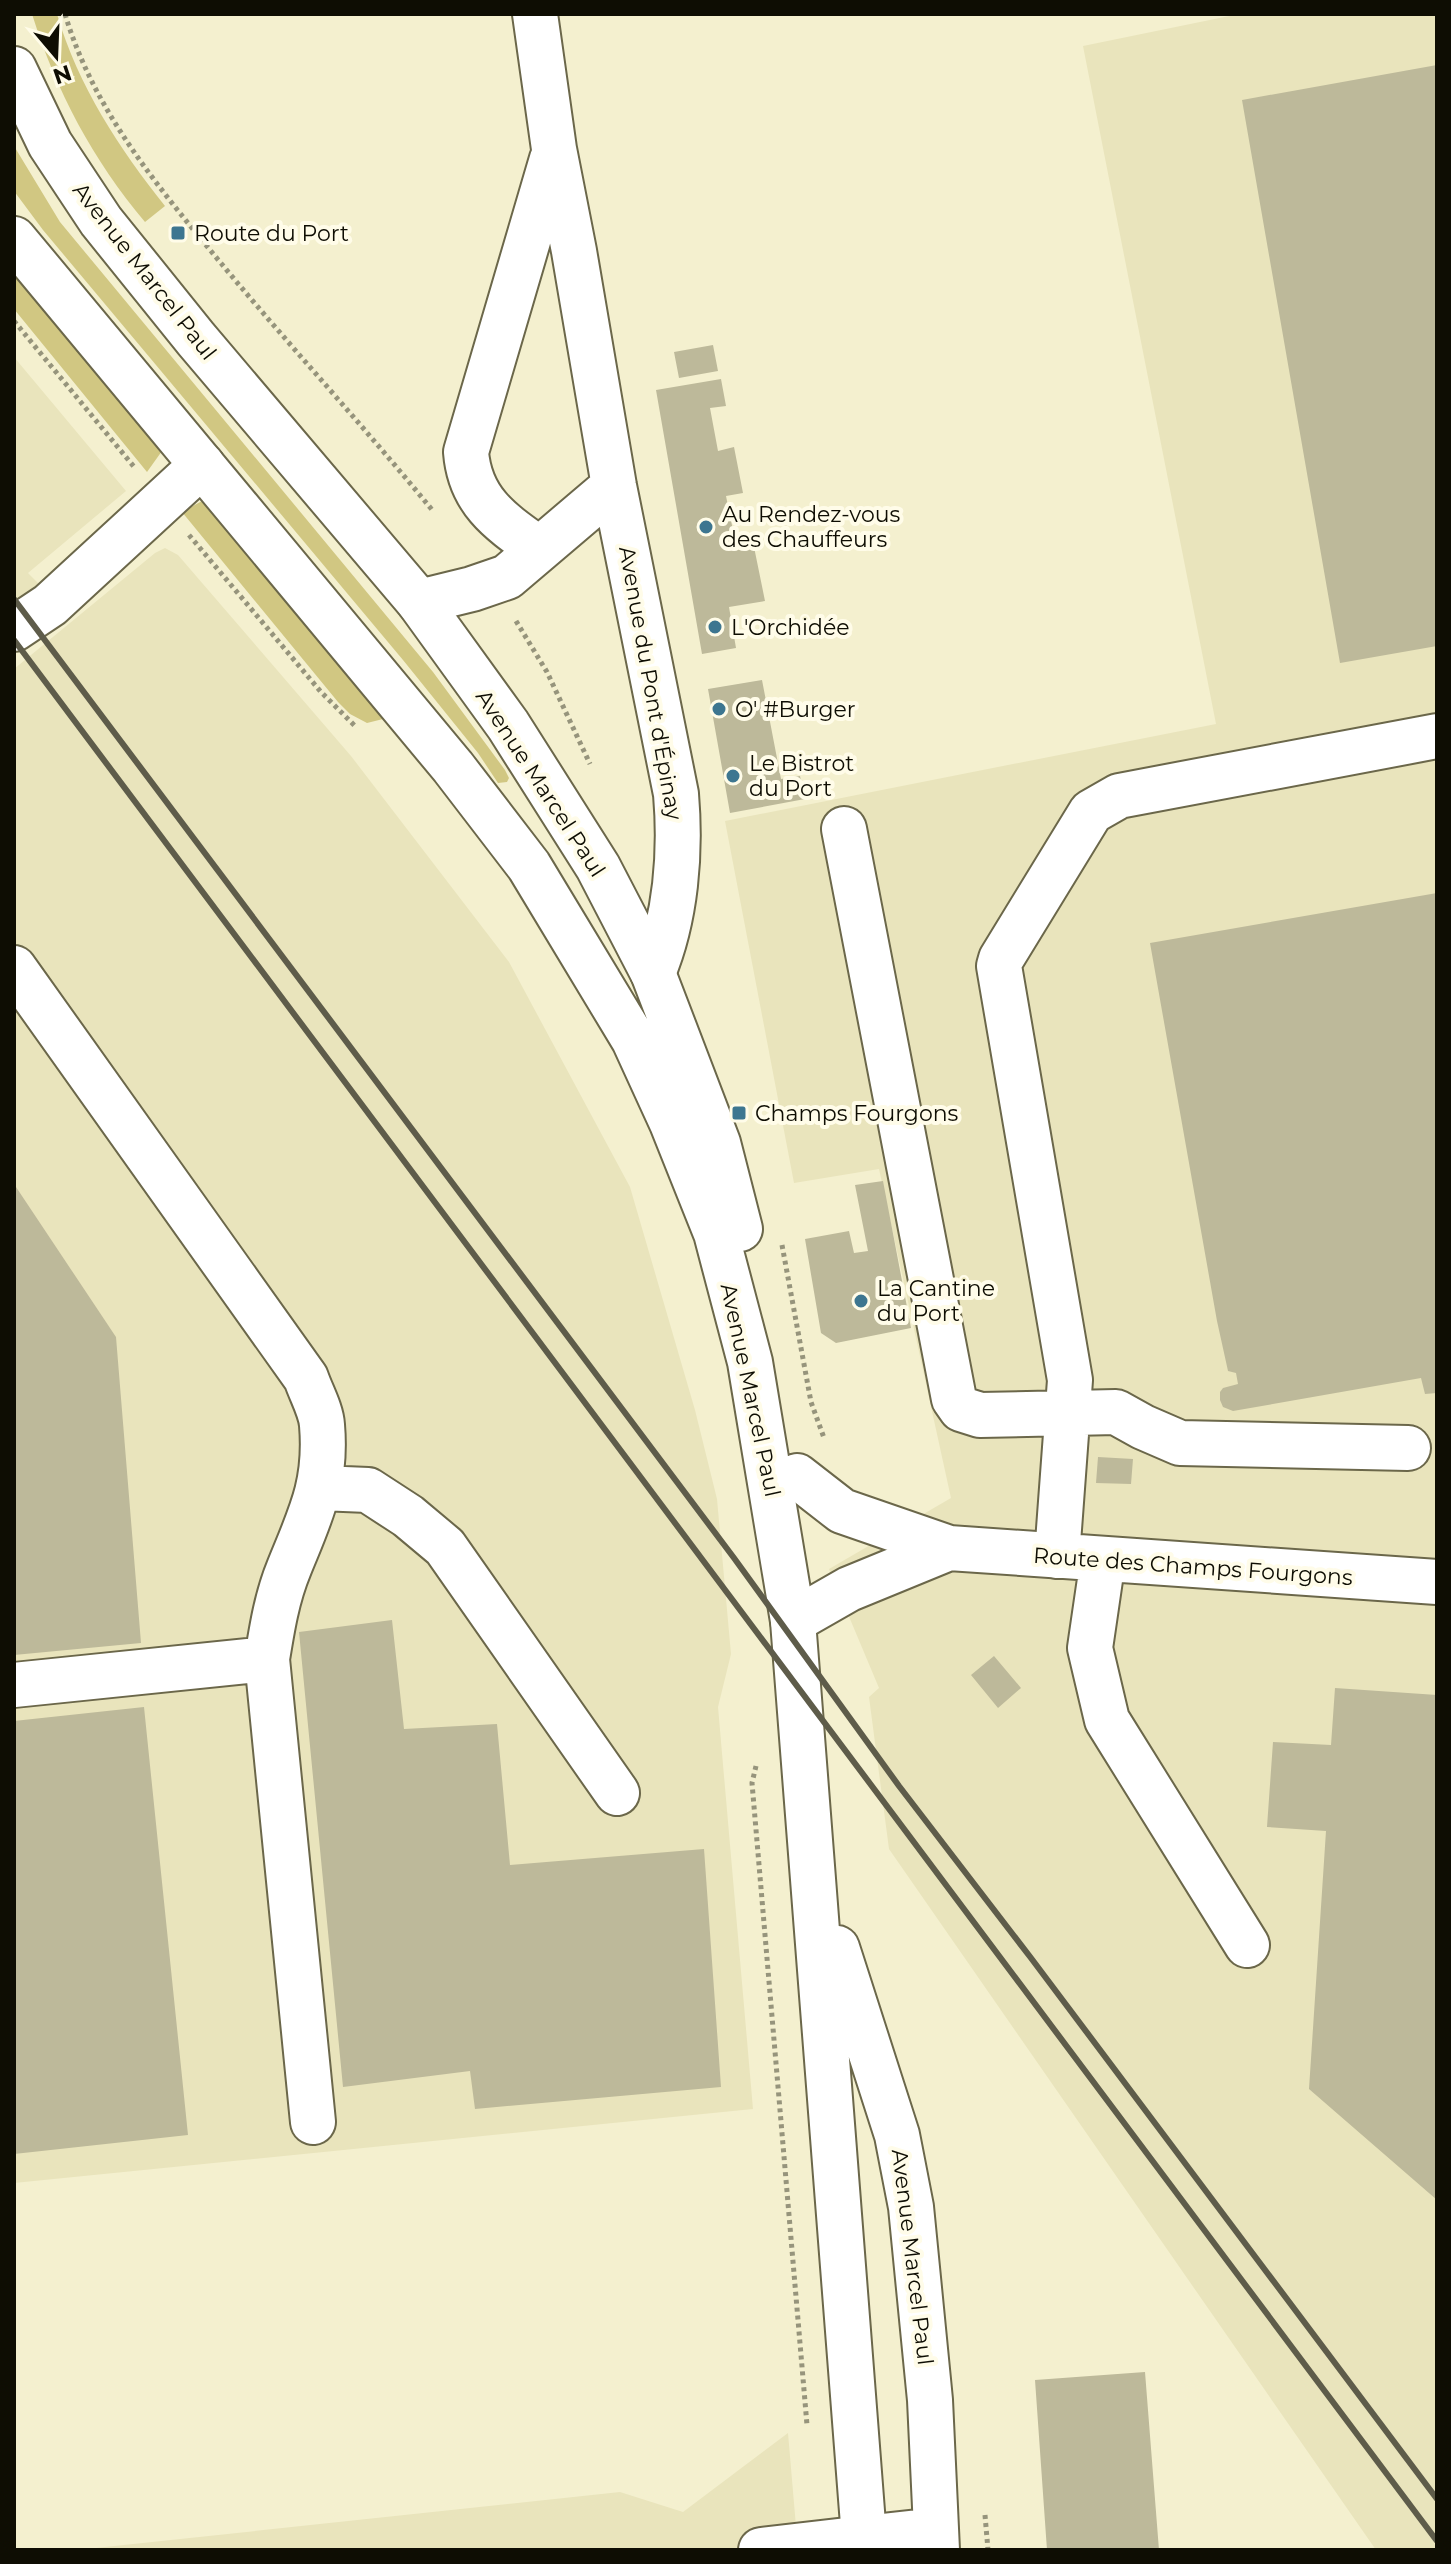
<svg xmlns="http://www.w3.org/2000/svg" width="1451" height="2564" viewBox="0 0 1451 2564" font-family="Montserrat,sans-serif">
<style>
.built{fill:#e9e4bc}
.green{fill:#d1c782}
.building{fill:#bdb99a}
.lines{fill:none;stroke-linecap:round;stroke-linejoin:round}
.minor-casing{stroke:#6b674a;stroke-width:48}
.major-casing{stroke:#6b674a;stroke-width:48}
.path{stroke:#96947c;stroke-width:5;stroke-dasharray:4 4;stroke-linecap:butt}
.minor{stroke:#fff;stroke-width:44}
.major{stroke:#fff;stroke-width:44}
.rail{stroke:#5e5c4a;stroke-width:6}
.poi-dot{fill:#3d7690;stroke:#fffce9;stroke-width:3}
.labels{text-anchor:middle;stroke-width:8;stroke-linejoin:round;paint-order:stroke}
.poi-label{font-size:22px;fill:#0e0d03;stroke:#fffce9;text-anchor:start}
.street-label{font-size:22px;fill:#0e0d03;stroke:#fffce9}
</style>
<rect width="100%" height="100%" fill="#f4f0cf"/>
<path class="built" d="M1239 14H1437V2550H1376L889 1849 869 1697 879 1688 829 1569 951 1498 879 1169 794 1183 725 821 1216 724 1083 46Z
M14 357 126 491 28 573 40 585 14 603Z
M165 548 178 555 351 756 509 962 630 1187 695 1410 717 1499 731 1654 718 1707 753 2109 14 2183V669L155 553Z
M788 2433 798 2550H77L620 2492 683 2512Z"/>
<path class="green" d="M32 14H57C78 86 119 148 165 206L145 222C93 160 56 91 32 14Z
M14 146 60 222 433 672 505 770 509 778 507 782 498 783 478 753 403 660 43 230 14 191Z
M14 274 162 451 147 472 14 309Z
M202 501 383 719 367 723 350 714 338 702 182 512Z"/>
<path class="building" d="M1437 65V646L1340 663 1242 100Z
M713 345 718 371 679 378 674 352Z
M721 379 726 406 710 408 718 451 734 447 743 493 726 496 737 550 754 547 765 601 729 607 736 648 702 654 656 390Z
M762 680 781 779 800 776 805 799 730 813 708 689Z
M1437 893V1393L1425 1394 1421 1378 1233 1411 1223 1407 1220 1400V1392L1223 1388 1238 1384 1236 1373 1228 1371 1217 1321 1150 943Z
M883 1181 911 1328 836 1343 821 1333 805 1239 849 1231 854 1253 868 1251 855 1185Z
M14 1184 116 1337 141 1643 14 1655Z
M1098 1457 1133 1459 1131 1484 1096 1483Z
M392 1620 404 1729 497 1724 510 1865 704 1849 721 2087 475 2109 470 2071 343 2087 299 1632Z
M994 1656 1021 1688 998 1708 971 1675Z
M1335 1688 1437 1695V2200L1309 2089 1326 1831 1267 1827 1273 1742 1331 1745Z
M144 1707 188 2135 14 2154V1721Z
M1145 2372 1159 2550H1047L1035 2380Z"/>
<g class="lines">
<g class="minor-casing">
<path id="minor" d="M535 14 554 149 574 251 614 486 676 794C681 853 676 918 653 973
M539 549C501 522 470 502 466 452L552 159
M419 602 472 589 507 577 614 486
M14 629 50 605 202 465
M844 829 954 1399 961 1409 980 1415 1116 1412 1143 1427 1180 1443 1408 1448
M14 968 306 1378C311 1393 321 1410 322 1425 327 1484 310 1516 289 1568 277 1597 272 1628 267 1659L14 1685
M797 1476 842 1511 949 1548 1437 1582
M320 1488 368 1490 408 1516 445 1547 617 1793
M1057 1556 1070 1380 999 966 1001 959 1091 812 1119 796 1437 736
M1103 1559 1090 1648 1107 1720 1247 1945
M793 1621 849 1589 949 1548
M267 1659 313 2122
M761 2550 864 2538"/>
</g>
<g class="major-casing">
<path id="major" d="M14 69 50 144 101 221 196 339 419 602 508 725 598 867 653 973 718 1143 740 1229
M14 239 453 767 529 866 634 1040 672 1123 716 1233 750 1362 793 1621 865 2550
M837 1948 897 2135 911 2207 930 2400 937 2550
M864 2538 936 2530"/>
</g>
<path class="path" d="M65 14C93 108 154 182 215 256 286 342 362 424 433 511
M14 321 135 468
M189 535 321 692 356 727
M516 621 547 672 590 764
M782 1245 811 1402 824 1438
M756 1766 752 1783 807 2425
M985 2515 988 2550"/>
<use href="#minor" class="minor"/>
<use href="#major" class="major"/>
<path class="rail" d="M14 599 734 1558 899 1786 1031 1958 1437 2499
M14 640 1437 2541"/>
</g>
<g class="poi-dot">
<rect x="170" y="225" width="16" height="16" rx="4"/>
<circle cx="706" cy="527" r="8"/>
<circle cx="715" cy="627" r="8"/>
<circle cx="719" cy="709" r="8"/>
<circle cx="733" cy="776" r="8"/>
<rect x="731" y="1105" width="16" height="16" rx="4"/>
<circle cx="861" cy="1301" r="8"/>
</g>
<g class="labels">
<g class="poi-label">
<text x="194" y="241">Route du Port</text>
<text x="722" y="522">Au Rendez-vous<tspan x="722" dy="25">des Chauffeurs</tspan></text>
<text x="731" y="635">L'Orchidée</text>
<text x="735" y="717">O' #Burger</text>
<text x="749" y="771">Le Bistrot<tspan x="749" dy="25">du Port</tspan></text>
<text x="755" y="1121">Champs Fourgons</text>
<text x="877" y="1296">La Cantine<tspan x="877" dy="25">du Port</tspan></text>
</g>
<g class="street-label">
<text transform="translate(145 271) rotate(52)" y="8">Avenue Marcel Paul</text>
<text transform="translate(651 683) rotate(80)" y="8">Avenue du Pont d'Épinay</text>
<text transform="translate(541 783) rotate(57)" y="8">Avenue Marcel Paul</text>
<text transform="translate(751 1390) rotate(78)" y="8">Avenue Marcel Paul</text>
<text transform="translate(1193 1566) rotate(4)" y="8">Route des Champs Fourgons</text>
<text transform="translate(913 2257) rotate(83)" y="8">Avenue Marcel Paul</text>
</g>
</g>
<rect width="1451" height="2564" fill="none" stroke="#0e0d03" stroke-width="32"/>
<g transform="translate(56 56) rotate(161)" stroke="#fffce9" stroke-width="6" paint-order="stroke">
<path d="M0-6L14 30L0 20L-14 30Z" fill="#0e0d03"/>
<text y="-12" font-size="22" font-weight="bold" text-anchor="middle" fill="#0e0d03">N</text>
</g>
</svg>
